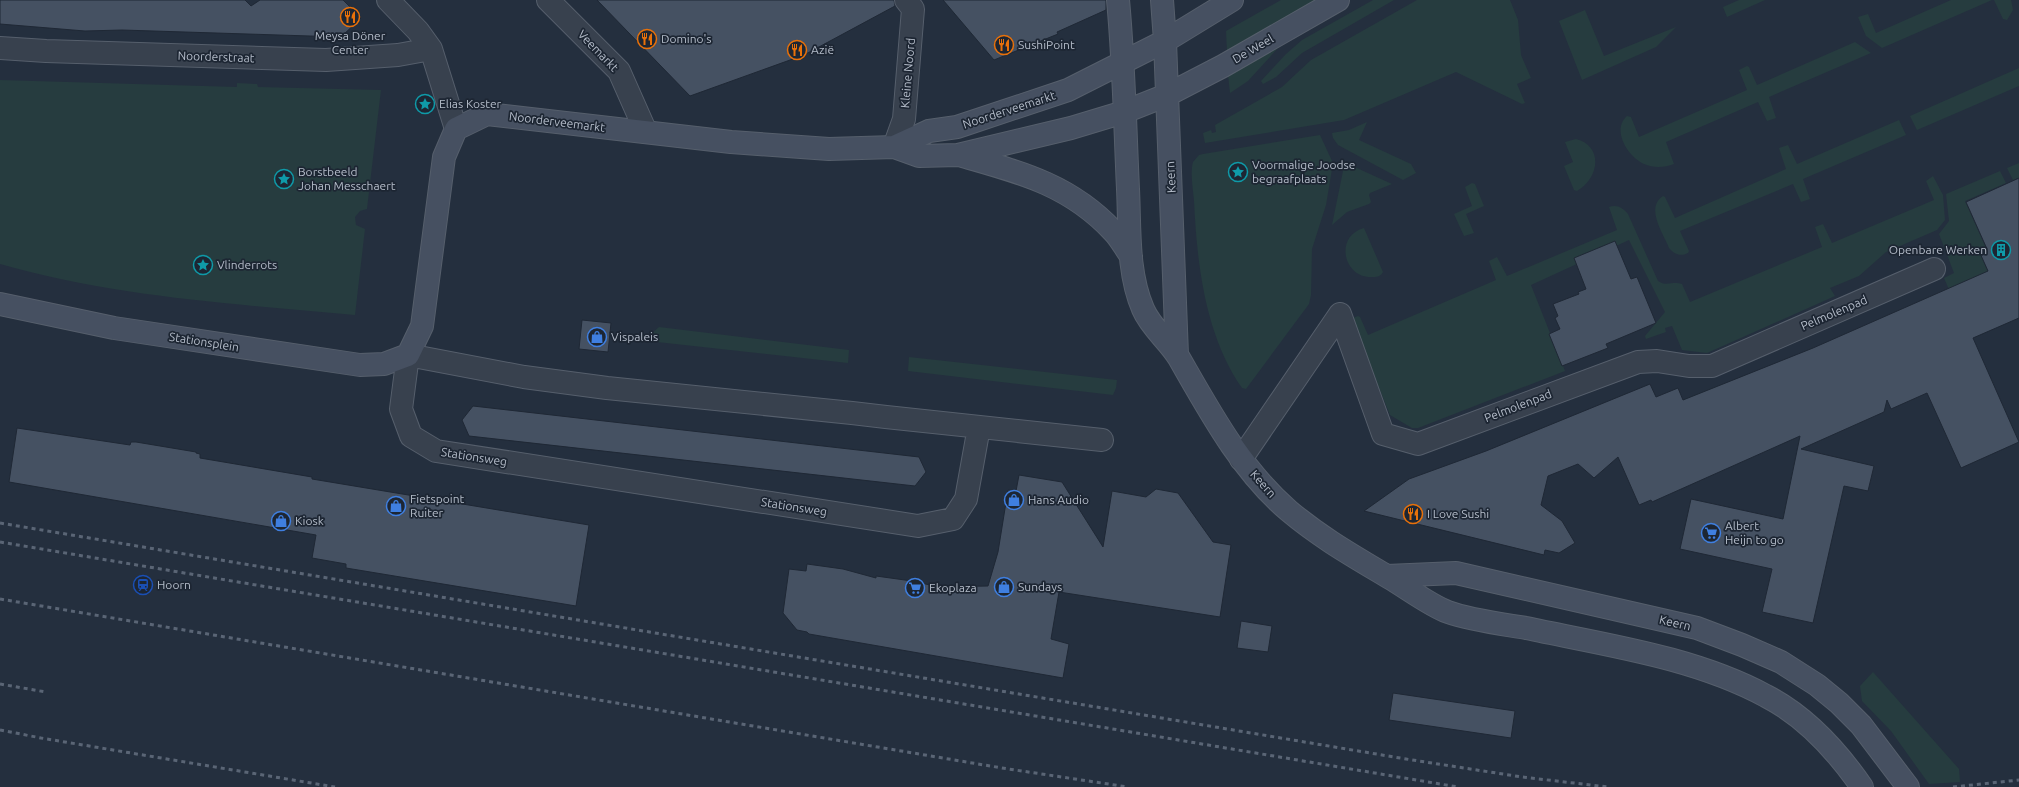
<svg xmlns="http://www.w3.org/2000/svg" width="2019" height="787" viewBox="0 0 2019 787" font-family="Ubuntu,sans-serif">
<style>
.green{fill:#263c3f}
.building{fill:#455162;stroke:#1f2835}
.lines{fill:none;stroke-linecap:round;stroke-linejoin:round}
.street-casing{stroke:#565f6c;stroke-width:24}
.secondary-casing{stroke:#565f6c;stroke-width:24}
.street{stroke:#38414e;stroke-width:22}
.secondary{stroke:#465061;stroke-width:22}
.rail{stroke:#5a6575;stroke-width:3;stroke-dasharray:4 4;stroke-linecap:butt}
.labels{text-anchor:middle;stroke-width:3.5;stroke-linejoin:round;paint-order:stroke}
.poi-label{font-size:12px;fill:#b4bcc9;stroke:#1d2633;text-anchor:start}
.street-label{font-size:12px;fill:#b4bcc9;stroke:#1d2633}
</style>
<rect width="100%" height="100%" fill="#242f3e"/>
<path class="green" d="M1281 0H1319L1227 52 1226 31Z
M1373 0H1394L1302 53 1276 77 1263 84 1261 81 1286 54 1302 40Z
M1417 0H1510L1518 20 1521 55 1531 78 1517 84 1525 103 1522 104 1456 72 1344 120 1205 143 1203 133 1211 130 1212 133 1216 132 1215 125 1282 87 1311 60Z
M1739 0H1765L1727 17 1723 7Z
M1951 0H1992L1882 48 1866 36 1858 17 1868 14 1876 33Z
M1994 0H2011L2013 10 2007 20 2003 19Z
M1585 10 1604 56 1676 27 1656 47 1582 80 1559 21Z
M1855 42 1871 53 1769 97 1776 118 1767 121 1758 102 1666 142 1674 164C1664 168 1653 168 1644 164 1628 157 1611 130 1627 116L1631 117 1639 137 1747 90 1739 70 1747 66 1749 67 1757 85Z
M1280 44 1279 47 1248 81 1230 93 1228 75Z
M2019 68V86L1917 130 1910 116Z
M0 80 237 87V83L257 84 258 87 381 90 367 209 360 211 355 217 356 225 365 229 355 315C236 304 115 297 0 264Z
M1899 120 1906 135 1803 179 1810 199 1801 202 1793 184 1680 231 1689 251 1688 253C1680 257 1674 254 1669 248 1663 233 1645 208 1663 196L1665 197 1675 218 1786 169 1779 148 1788 145 1797 164Z
M1367 122 1359 140 1411 164 1416 173 1403 180 1338 145 1333 138 1332 133 1349 130Z
M1320 135 1332 161V169L1326 205 1312 249 1311 295 1309 304 1246 389 1242 388C1205 335 1197 264 1194 201 1193 189 1190 173 1193 162L1199 155 1203 154Z
M1576 139C1604 146 1599 179 1577 191L1574 190 1564 166 1573 162 1565 142Z
M2019 163V178L2013 180 2007 168Z
M1348 164 1392 184 1370 193 1369 195 1371 202 1369 204 1347 212 1332 225 1343 171 1345 166Z
M2000 171 2006 183 1965 201 1986 248 1979 251 2005 312 1966 329 1944 278 1954 273 1939 234 1949 221 1946 194Z
M1933 176 1943 195 1945 220 1937 230 1886 252 1859 276 1830 288 1835 296 1707 353 1682 350 1672 326 1665 328 1666 332 1646 339 1645 336 1665 312 1629 240 1531 285 1565 371 1418 428H1412L1390 415 1352 321 1353 318 1358 316 1360 317 1368 335 1496 280 1489 261 1497 257 1507 276 1617 230 1609 207C1617 204 1623 208 1628 214L1658 281C1666 287 1673 281 1682 284L1690 302 1822 247 1815 227 1823 224 1832 243 1934 200 1926 181Z
M1472 183 1475 184 1484 206 1466 214 1474 233 1464 236 1454 214 1472 206 1465 187Z
M1364 228 1383 272C1381 276 1378 277 1373 277 1343 279 1334 236 1364 228Z
M659 327 849 350 848 363 648 341 649 336Z
M909 357 1117 380 1116 388 1113 395 908 371Z
M1873 672 1959 769 1960 782 1929 784 1891 731 1862 701 1860 686Z"/>
<path class="building" d="M0 0H245L251 6 260 0H343L361 18 341 37 122 30 85 31 0 24Z
M597 0H894L895 6 804 55 690 96Z
M943 0H1106V10L1057 32 1058 34 994 60Z
M2019 178V318L1973 338 2019 442 1961 468 1927 393 1891 409 1887 400 1884 412 1801 449 1874 466 1868 491 1844 486 1813 623 1762 612 1772 569 1680 549 1691 499 1783 519 1800 436 1652 502 1651 500 1639 505 1618 457 1594 478 1578 464 1548 476 1541 505 1562 521 1575 543 1559 553 1545 550 1544 555 1364 511 1409 479 1486 451 1650 384 1656 397 1678 388 1683 400 1813 348 1988 271 1979 251 1987 249 1966 202Z
M1615 241 1631 279 1637 277 1656 323 1606 344 1608 348 1562 366 1549 334 1560 329 1555 318 1558 316 1553 304 1579 294 1578 292 1586 289 1574 258Z
M582 320 611 323 608 352 579 349Z
M473 406 919 457 926 472 915 486 469 436 462 420Z
M17 428 130 445 131 442H136L196 452V453L200 454V458L312 477V479L589 525 576 606 346 568V564L312 558 316 535 9 482Z
M1019 475 1062 482 1103 547 1112 491 1146 497 1156 489 1178 493 1213 542 1231 545 1220 617 1059 592 1051 639 1069 644 1063 678 809 634 807 632 797 630 783 613 789 569 806 571 807 564 843 569 876 578V576L912 581 939 587 988 586 998 552 1008 490 1016 491Z
M1241 621 1272 626 1268 652 1237 648Z
M1393 693 1515 711 1511 738 1389 720Z"/>
<g class="lines">
<g class="street-casing">
<path id="street" d="M388 0 418 31 431 49 456 129
M548 0 619 71 646 132
M0 48 46 51 326 60 398 55 431 49
M894 147 904 119 913 9 906 0
M1340 314 1383 434 1418 444 1638 362 1657 361 1689 366H1712L1934 269
M979 427 966 499 953 519 918 526 436 451 411 436 401 409 408 355 524 377 607 388 852 413 886 417 1102 440
M1241 459 1340 314"/>
</g>
<g class="secondary-casing">
<path id="secondary" d="M1118 0C1124 63 1125 126 1128 189 1130 228 1127 272 1143 309 1151 328 1169 341 1179 358 1210 412 1241 470 1289 511 1321 538 1355 557 1390 578 1407 588 1431 606 1448 612 1470 620 1502 624 1526 628 1605 645 1694 657 1766 696 1805 716 1837 751 1862 787
M1162 0 1165 41 1177 355
M894 147 929 131 957 127 1068 90 1165 41 1232 0
M959 155C1019 172 1069 184 1113 231 1120 238 1125 248 1131 256
M0 304 114 328 360 365 384 364 408 355 422 326 444 157 456 129 487 114 731 142 829 149 894 147 919 156 958 155 1071 128 1124 112 1167 95 1223 66 1338 0
M1387 576 1456 573 1697 628 1742 645 1781 662 1817 685 1839 703 1861 725 1908 787"/>
</g>
<use href="#street" class="street"/>
<use href="#secondary" class="secondary"/>
<path class="rail" d="M0 523 1406 759 1522 777 1608 787
M0 542 1458 787
M0 599 1002 768 1128 787
M0 684 46 692
M0 730 41 738 335 787
M1953 787 2019 780"/>
</g>
<defs>
<g id="restaurant-ring" transform="scale(1)"><circle r="9.5" fill="#1d2633" stroke="#e8710a" stroke-width="1.5"/><path d="M-5-6h1v4h1v-4h1v4h1v-4h1v5L-1.5 .5V6h-2V.5L-5-1ZM5-6V6H3V1.5H1.5Q1.5-4 5-6Z" fill="#e8710a"/></g>
<g id="sight-ring" transform="scale(1)"><circle r="9.5" fill="#1d2633" stroke="#0f9aa8" stroke-width="1.5"/><path d="M0-6L1.8-2.2L6-1.7L2.9 1.2L3.7 5.4L0 3.3L-3.7 5.4L-2.9 1.2L-6-1.7L-1.8-2.2Z" fill="#0f9aa8"/></g>
<g id="building-ring" transform="scale(1)"><circle r="9.5" fill="#1d2633" stroke="#0f9aa8" stroke-width="1.5"/><path d="M-4-6H4V6H1V3H-1V6H-4ZM-2.5-4.3h1.7v1.8h-1.7ZM.8-4.3h1.7v1.8H.8ZM-2.5-1h1.7V.8h-1.7ZM.8-1h1.7V.8H.8Z" fill="#0f9aa8"/></g>
<g id="shop-ring" transform="scale(1)"><circle r="9.5" fill="#1d2633" stroke="#3f7fe0" stroke-width="1.5"/><path d="M-5-2.5h2.3a2.7 3.5 0 0 1 5.4 0H5L5.5 6h-11ZM-1.5-2.5h3a1.5 2.3 0 0 0-3 0Z" fill="#3f7fe0"/></g>
<g id="supermarket-ring" transform="scale(1)"><circle r="9.5" fill="#1d2633" stroke="#3f7fe0" stroke-width="1.5"/><path d="M-6-5.5h2.5l.6 2H6L4.5 2H-2.5L-4.4-4H-6ZM-1.5 3.2a1.3 1.3 0 1 0 .1 0ZM3 3.2a1.3 1.3 0 1 0 .1 0Z" fill="#3f7fe0"/></g>
<g id="station-ring" transform="scale(1)"><circle r="9.5" fill="#1d2633" stroke="#1a4fb4" stroke-width="1.5"/><path d="M-3-6H3Q5-6 5-4V2Q5 4 3 4L4.5 6H3L1.5 4h-3L-3 6H-4.5L-3 4Q-5 4-5 2V-4Q-5-6-3-6ZM-3.5-4v3h7v-3ZM-3.5 1v1.5H-2V1ZM2 1v1.5H3.5V1Z" fill="#1a4fb4"/></g>
</defs>
<g fill-rule="evenodd">
<use href="#restaurant-ring" x="350" y="17"/>
<use href="#restaurant-ring" x="647" y="39"/>
<use href="#restaurant-ring" x="1004" y="45"/>
<use href="#restaurant-ring" x="797" y="50"/>
<use href="#sight-ring" x="425" y="104"/>
<use href="#sight-ring" x="1238" y="172"/>
<use href="#sight-ring" x="284" y="179"/>
<use href="#building-ring" x="2001" y="250"/>
<use href="#sight-ring" x="203" y="265"/>
<use href="#shop-ring" x="597" y="337"/>
<use href="#shop-ring" x="1014" y="500"/>
<use href="#shop-ring" x="396" y="506"/>
<use href="#restaurant-ring" x="1413" y="514"/>
<use href="#shop-ring" x="281" y="521"/>
<use href="#supermarket-ring" x="1711" y="533"/>
<use href="#station-ring" x="143" y="585"/>
<use href="#shop-ring" x="1004" y="587"/>
<use href="#supermarket-ring" x="915" y="588"/>
</g>
<g class="labels">
<g class="poi-label">
<text x="350" y="40" text-anchor="middle">Meysa Döner<tspan x="350" dy="14">Center</tspan></text>
<text x="661" y="43">Domino's</text>
<text x="1018" y="49">SushiPoint</text>
<text x="811" y="54">Azië</text>
<text x="439" y="108">Elias Koster</text>
<text x="1252" y="169">Voormalige Joodse<tspan x="1252" dy="14">begraafplaats</tspan></text>
<text x="298" y="176">Borstbeeld<tspan x="298" dy="14">Johan Messchaert</tspan></text>
<text x="1987" y="254" text-anchor="end">Openbare Werken</text>
<text x="217" y="269">Vlinderrots</text>
<text x="611" y="341">Vispaleis</text>
<text x="410" y="503">Fietspoint<tspan x="410" dy="14">Ruiter</tspan></text>
<text x="1028" y="504">Hans Audio</text>
<text x="1427" y="518">I Love Sushi</text>
<text x="295" y="525">Kiosk</text>
<text x="1725" y="530">Albert<tspan x="1725" dy="14">Heijn to go</tspan></text>
<text x="157" y="589">Hoorn</text>
<text x="1018" y="591">Sundays</text>
<text x="929" y="592">Ekoplaza</text>
</g>
<g class="street-label">
<text transform="translate(1253 49) rotate(-30)" y="4">De Weel</text>
<text transform="translate(598 51) rotate(46)" y="4">Veemarkt</text>
<text transform="translate(216 57) rotate(2)" y="4">Noorderstraat</text>
<text transform="translate(908 73) rotate(-85)" y="4">Kleine Noord</text>
<text transform="translate(1009 110) rotate(-18)" y="4">Noorderveemarkt</text>
<text transform="translate(557 122) rotate(7)" y="4">Noorderveemarkt</text>
<text transform="translate(1171 177) rotate(-93)" y="4">Keern</text>
<text transform="translate(1834 313) rotate(-23)" y="4">Pelmolenpad</text>
<text transform="translate(204 342) rotate(9)" y="4">Stationsplein</text>
<text transform="translate(1518 406) rotate(-21)" y="4">Pelmolenpad</text>
<text transform="translate(474 457) rotate(9)" y="4">Stationsweg</text>
<text transform="translate(1263 484) rotate(48)" y="4">Keern</text>
<text transform="translate(794 507) rotate(9)" y="4">Stationsweg</text>
<text transform="translate(1675 623) rotate(13)" y="4">Keern</text>
</g>
</g>
</svg>
